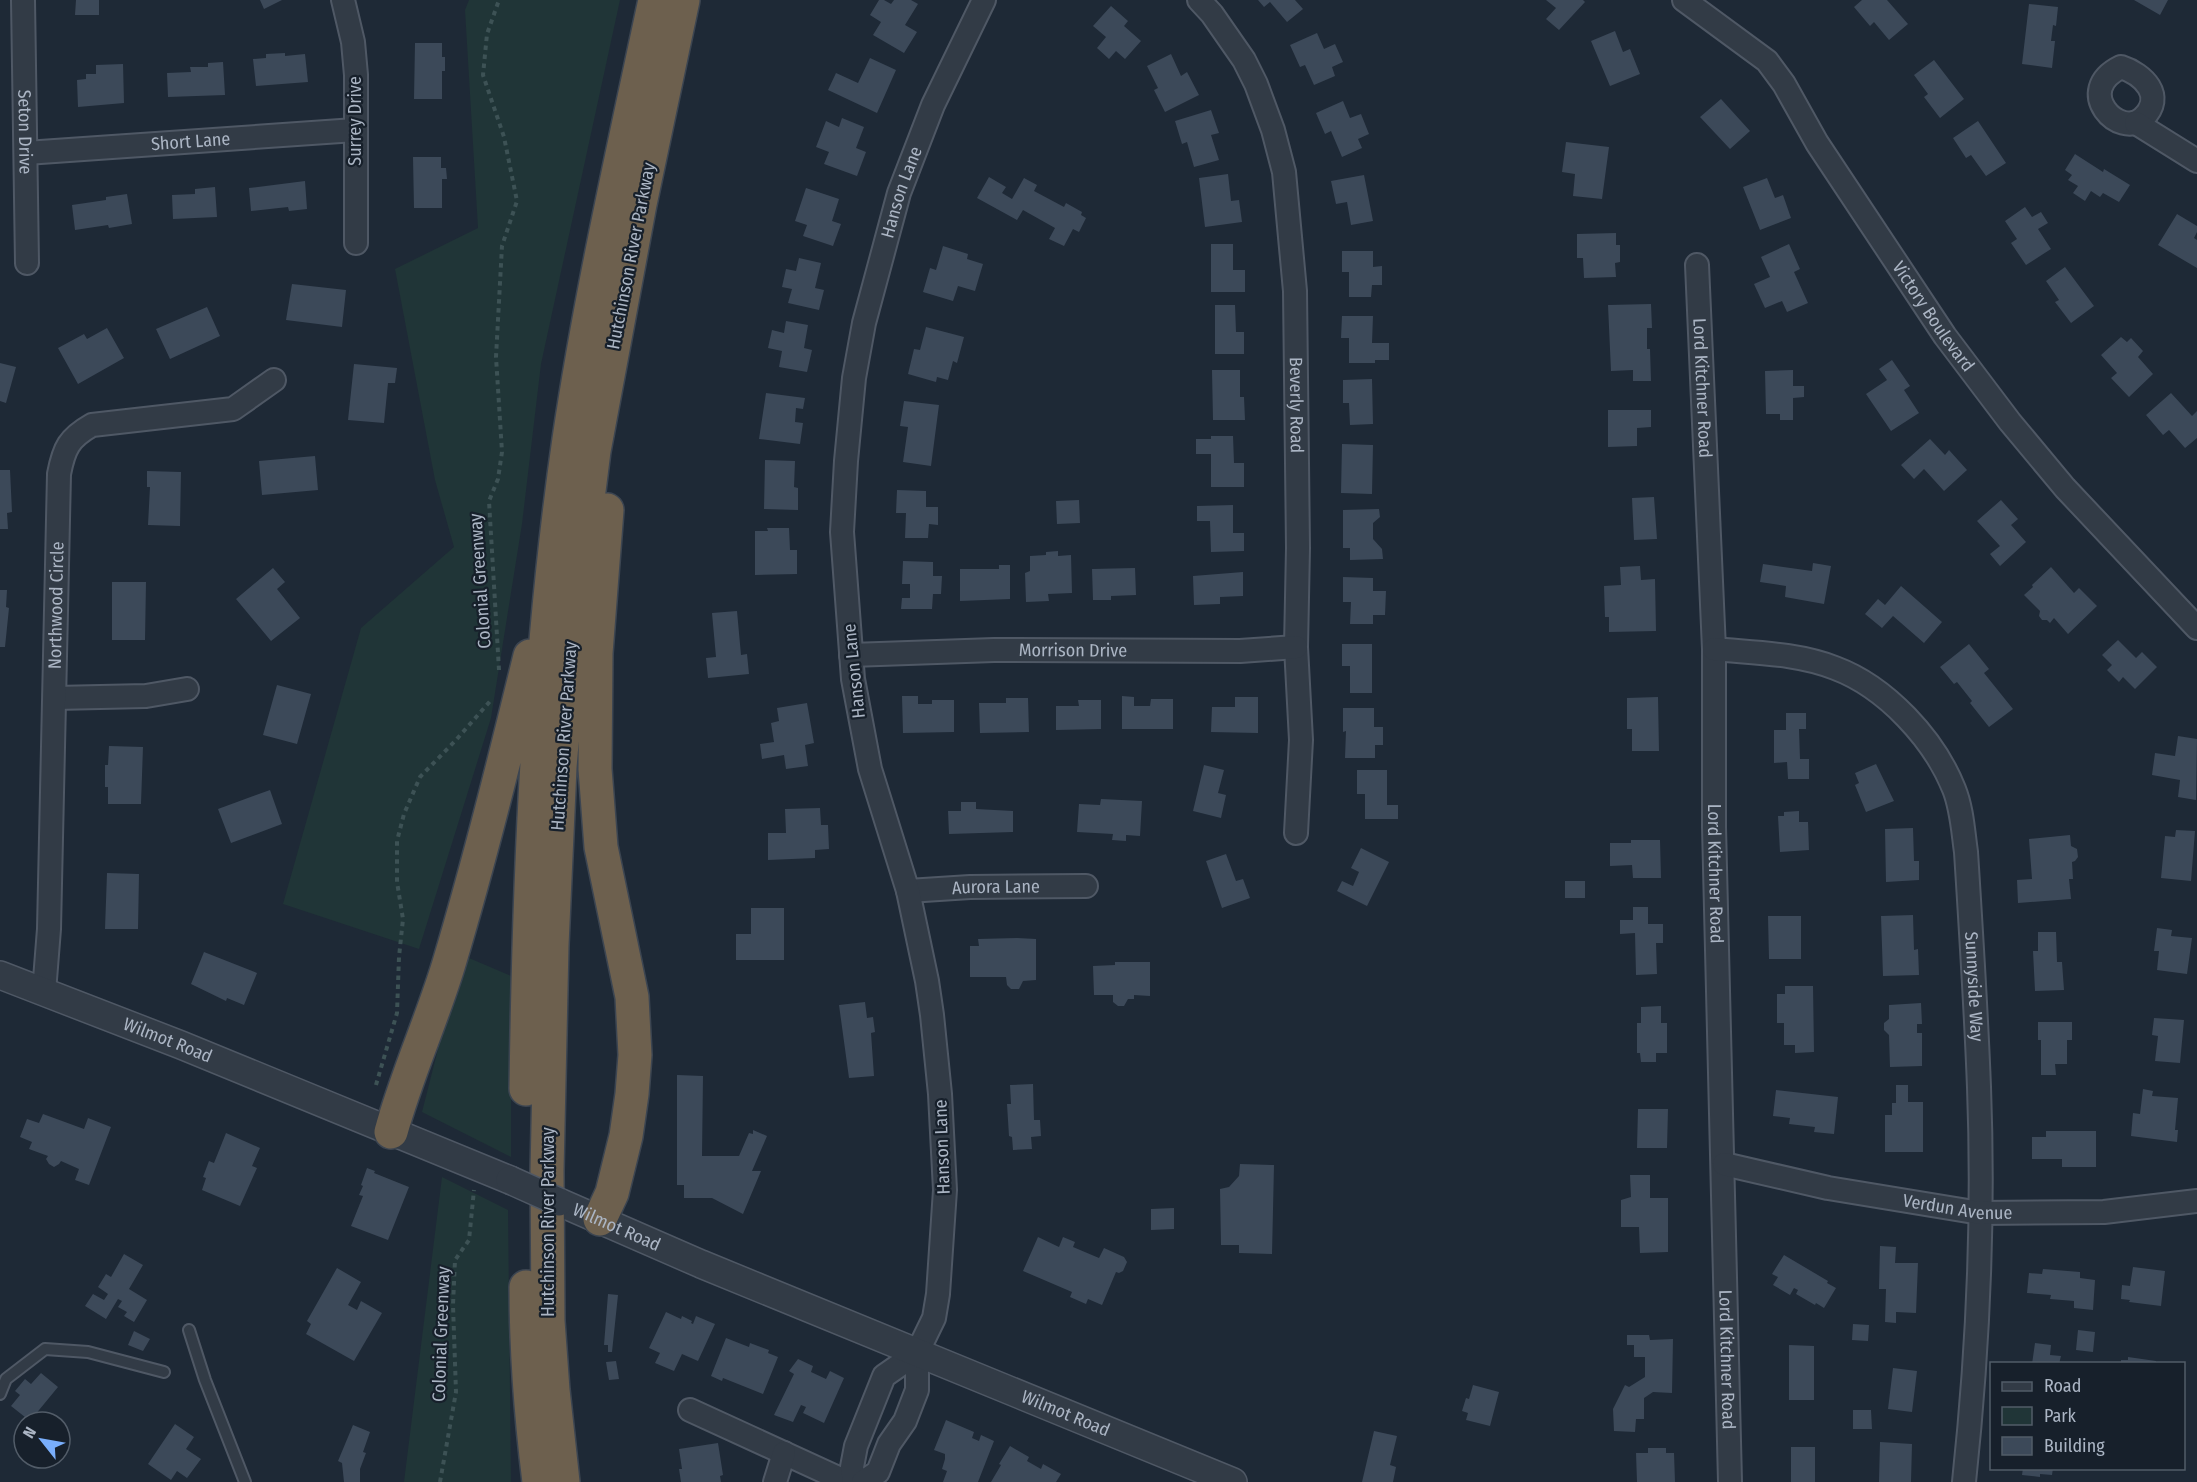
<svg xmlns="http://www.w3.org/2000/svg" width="2197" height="1482" viewBox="0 0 2197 1482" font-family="'Fira Sans Condensed',sans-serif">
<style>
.green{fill:#203537}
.building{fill:#3c4959}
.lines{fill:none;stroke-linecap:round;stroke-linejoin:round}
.service-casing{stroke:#4f5865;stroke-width:14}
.minor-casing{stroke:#4f5865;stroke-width:26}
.tertiary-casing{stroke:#4f5865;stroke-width:30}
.motorway-casing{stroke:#3c4551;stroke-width:36}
.path{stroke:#3d5255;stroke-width:4;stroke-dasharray:4.5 4.5;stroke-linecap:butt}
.service{stroke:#323b46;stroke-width:10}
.minor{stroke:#323b46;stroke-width:22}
.tertiary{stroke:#323b46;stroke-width:27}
.motorway{stroke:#6d604e;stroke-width:33}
.tertiary-bridge-casing{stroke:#4f5865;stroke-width:30;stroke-linecap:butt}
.tertiary-bridge{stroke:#323b46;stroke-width:27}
.labels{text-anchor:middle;stroke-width:4.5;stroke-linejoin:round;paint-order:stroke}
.street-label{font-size:18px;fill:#abb5c4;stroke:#17202b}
</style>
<rect width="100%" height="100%" fill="#1e2936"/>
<path class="green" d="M469 0H620L541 364 522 524 491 718 419 949 283 904 361 628 454 547 435 480 395 269 478 228 465 10Z
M462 955 511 976V1157L422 1112Z
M442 1177 508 1210 511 1482H404Z"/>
<path class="building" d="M76 0H99V15H75Z
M260 0H282L264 9Z
M879 0H884L891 4 894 0H911L918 4 905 25 917 32 904 53 873 35 881 22 870 15Z
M1258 0H1295L1303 9 1287 22 1270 2 1264 7Z
M1546 0H1583L1585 2 1559 30 1546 19 1556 8Z
M1862 0H1887L1908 24 1889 40 1874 22 1870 26 1854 7Z
M2134 0H2168L2160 15Z
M2029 4 2058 7 2056 26 2053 25 2051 41H2055L2052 68 2022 64Z
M1111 6 1128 21 1124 26 1141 41 1125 59 1116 51 1109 59 1097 48 1106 37 1093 26Z
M1615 31 1623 52 1630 49 1640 74 1610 86 1591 41Z
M1317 33 1324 49 1335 44 1343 62 1332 67 1335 76 1314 85 1305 65 1300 67 1290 45Z
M415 43H442V57H445V71H442V99H414Z
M285 53V56L305 54 308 82 256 86 253 59 266 58V54Z
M1171 54 1181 76 1187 72 1199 95 1165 112 1154 90 1158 88 1147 66Z
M870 58 896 70 877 113 828 90 836 73 858 83Z
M1934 60 1964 99 1940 118 1924 97 1928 94 1914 75Z
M223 62 225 95 168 97 167 73 191 72 190 67H208V63Z
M123 64 124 103 78 107 77 80 86 79V74H96V65Z
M1721 99 1750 131 1730 149 1700 117Z
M1343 101 1350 118 1361 114 1369 134 1358 139 1362 148 1342 157 1331 131 1325 134 1316 113Z
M1211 110 1219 133 1211 135 1219 160 1194 167 1187 142 1182 144 1175 121Z
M842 118 864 127 856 148 866 152 857 176 824 164 829 152 816 147 826 121 839 127Z
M1978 121 2006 163 1986 176 1971 155 1966 158 1953 138Z
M1566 142 1609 147 1602 199 1573 196 1575 174 1562 172Z
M2075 154 2103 172 2104 169 2130 185 2119 202 2103 193 2100 197 2091 191 2085 201 2073 193 2078 186 2068 180 2072 175 2065 170Z
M413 157H441V168H446L447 179H442V208H414Z
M1228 174 1231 201 1239 200 1242 222 1205 227 1199 178Z
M1364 175 1373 221 1351 225 1347 202 1336 204 1331 181Z
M989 177 1006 187 1002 193 1012 199 1024 178 1037 185 1034 191 1064 207 1066 203 1082 212 1081 215 1086 218 1079 232 1073 229 1064 246 1049 239 1055 228 1023 210 1017 220 977 198Z
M1767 178 1775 198 1783 195 1791 218 1760 230 1743 187Z
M305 181 307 209 289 211 288 207 251 211 249 188Z
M215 187 217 217 173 219 172 195 195 194V189Z
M806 188 839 199 832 221 841 224 833 246 803 236 807 225 795 221Z
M127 194 132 224 109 228 108 225 75 230 72 205 106 200V197Z
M2025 207 2032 217 2041 212 2048 223 2038 229 2051 249 2026 265 2011 243 2017 239 2005 221Z
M2177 214 2197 226V232L2194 238 2197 240V268L2158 245Z
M1616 233V245H1620V262L1615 263 1616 277 1584 278 1583 258H1577V234Z
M1211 244H1233V270H1245V292H1211Z
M1789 244 1800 269 1794 272 1808 303 1787 312 1782 301 1765 308 1754 284 1770 277 1761 257Z
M943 246 968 254 967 259 983 264 975 291 958 286 953 301 923 292 930 268 936 270Z
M1342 251H1373V267L1382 266V285H1372L1371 297H1349V272H1342Z
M799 258 821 263 815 288 824 290 819 310 788 303 792 289 782 287 786 269 796 271Z
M2065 267 2094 306 2071 323 2055 302 2059 300 2046 281Z
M292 284 346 290 342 327 286 320Z
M1651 304 1652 328H1647V349H1650L1651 381H1633V370L1611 371 1608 305Z
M1215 305H1235L1236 332H1244V354H1215Z
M207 307 220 336 170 359 156 329Z
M1342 316H1373L1372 343H1389V360H1375V363H1349V338H1341Z
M786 321 808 325 804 348 812 350 807 372 779 367 782 351 768 348 772 330 784 333Z
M926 327 964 337 957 363 953 361 948 380 937 377 936 382 908 374 914 349 920 350Z
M107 328 124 358 78 384 58 348 84 334 87 339Z
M2121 337 2127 342 2131 338 2143 351 2138 357 2153 374 2129 397 2111 378 2117 373 2101 355Z
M1892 360 1910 386 1904 390 1919 413 1891 431 1866 394 1887 380 1879 369Z
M0 363 16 367 6 403 0 401Z
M354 364 397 368 395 383H388L384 423 348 420Z
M1212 370H1240V397H1244L1245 420H1213Z
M1793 370V386H1804V397L1793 398V420H1780V414H1766L1765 371Z
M1372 379 1373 424 1350 425 1349 403H1343V380Z
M766 393 805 398 803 409 796 408 795 422 803 423 800 444 759 439Z
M2171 393 2192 416 2197 411V438L2185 448 2169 430 2163 435 2146 415Z
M904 401 939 405 931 466 903 462 908 427 900 426Z
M1608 410H1651V427L1637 428V446L1608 447Z
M1211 436H1233L1234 463H1244V487H1211V454H1196V439H1211Z
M1930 439 1945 455 1949 450 1967 470 1944 491 1924 469 1914 479 1901 465Z
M1342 444 1373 445 1372 494 1341 493Z
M315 456 318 490 262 495 259 461Z
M765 460 795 461 794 487 798 488V510L764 509Z
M0 470H10L12 512 7 513 8 529H0Z
M147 471 181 472 180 526 148 525 150 487H147Z
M897 490 926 491V507H938V525L929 524 928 538H905L906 513H896Z
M1654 497 1657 539 1634 540 1632 498Z
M1079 500 1080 523 1057 524 1056 501Z
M2001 500 2018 519 2011 525 2026 542 2000 566 1990 554 2000 546 1977 521Z
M1233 505V533H1244V551L1211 552 1210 521H1197V506Z
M1379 509 1380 517 1373 523V539L1382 549 1383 559 1350 560V548H1343V510Z
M767 528H789L790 550H797V574L755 575V531H768Z
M1058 551V556L1071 555 1072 593 1048 594 1049 601 1026 602 1025 573 1030 571V556L1046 555V552Z
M903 561 933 562V576H942L941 594H933L932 609H901L902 598H910V584H902Z
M1813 563 1831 566 1824 604 1785 597 1786 586 1760 582 1763 564 1812 571Z
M999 565H1010V599L960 601V569H999Z
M1640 566 1641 580 1655 579 1656 631 1609 632V617H1605L1604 586 1621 585 1620 567Z
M2051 567 2074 593 2079 588 2097 606 2068 634 2054 618 2050 623 2047 620H2042L2039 616 2040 611 2024 595 2033 587 2032 585Z
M273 568 285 582 277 589 300 618 271 641 236 599Z
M1135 568 1136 595 1111 596V600H1093L1092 569Z
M1243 572V596L1220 597V604L1194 605 1193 576Z
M1343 577 1373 578V591H1386L1385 615H1373V624H1350L1351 602H1343Z
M112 582H146L145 640H112Z
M1901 586 1942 622 1924 643 1893 616 1882 628 1865 614 1878 599 1885 605Z
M0 590H7L6 607 9 608 5 647H0Z
M737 611 741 655 747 654 749 674 708 678 706 658 716 657 712 613Z
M2118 640 2136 658 2142 652 2157 667 2135 689 2123 677 2119 682 2107 670 2112 665 2102 655Z
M1342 644H1372V693H1350V666H1342Z
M1969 644 1989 669 1984 673 2013 709 1989 727 1970 703 1972 701 1957 682 1954 684 1940 667Z
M277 685 311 694 297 744 263 735Z
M902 696H918V704H932V700H954V732L903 733Z
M1122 696 1134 697V706H1150L1151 699H1173V729H1122Z
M1235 697H1258V733L1211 732 1212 707H1235Z
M1658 697 1659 751H1632V729H1627V698Z
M1006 698H1028L1029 732 980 733 979 703H1006Z
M1078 700H1101V729L1056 730V706H1079Z
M807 703 814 743 805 745 808 766 786 769 784 755 762 759 760 744 774 742 771 723 779 721 777 708Z
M1343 708H1374V727H1383V745H1375V758H1345L1346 731 1343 732Z
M1786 713H1806V729H1799L1800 759H1809V779H1788L1787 762 1774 763V730H1786Z
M2178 736 2197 739 2196 800 2178 797 2180 780 2152 775 2155 753 2175 756Z
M109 746 143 747 141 804H108V787H105V765H108Z
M1876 764 1894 801 1866 812 1855 785 1859 783 1855 773Z
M1204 765 1224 770 1218 793 1226 795 1221 818 1193 811Z
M1357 770H1387V805H1398V819H1365V794H1357Z
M270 790 282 824 231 843 218 809Z
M1101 799 1142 801 1140 836 1126 835V841L1112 840 1113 834 1077 832 1079 804 1100 805Z
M961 802H976V809L1013 811V832L949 834 948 811H961Z
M820 808 821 825H828L829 849 815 850V858L768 860V833H786L785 809Z
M1799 811V822H1808L1809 850 1780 852 1778 816H1784V812Z
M1913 828 1914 861H1919V880L1886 882 1885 829Z
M2176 830 2195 831 2191 881 2161 878 2165 836 2175 837Z
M2070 835 2071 846 2077 849 2078 857 2075 861 2072 862 2073 879H2069L2071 899 2018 903 2017 880 2032 879 2029 839Z
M1631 840H1660L1661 878H1633L1632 865 1610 866V843H1631Z
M1361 848 1389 862 1367 906 1337 891 1342 881 1353 886 1359 872 1351 868Z
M1226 854 1236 881 1243 879 1250 898 1222 908 1206 861Z
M107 873 139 874 138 929H105Z
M1565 881H1585V898H1565Z
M1633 907H1648V924H1663V943H1656L1657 974 1636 975 1635 933 1620 934V920H1633Z
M751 908H784V960H736V934H751Z
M1913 915 1914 950 1918 949 1919 975 1883 976 1881 916Z
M1768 916H1801V959H1769Z
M2157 928 2172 930 2171 936 2192 938 2187 974 2157 970 2159 951H2154Z
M2038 932H2056L2057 962H2062L2064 990 2035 991 2033 951H2038Z
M1017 938 1036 939V980L1023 981 1019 989H1011L1007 985 1006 977H970V946H979L978 939Z
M204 952 257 973 244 1005 227 998 226 1001 191 984Z
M1115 962H1150V996L1134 995V999H1128L1124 1006H1118L1113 1002V995H1094L1093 966 1115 965Z
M1785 986H1813L1814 1052 1795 1053V1045H1784V1023H1777V994H1785Z
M865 1002 867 1018 873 1017 875 1032 871 1033 874 1076 849 1078 839 1005Z
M1921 1003 1922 1024H1917V1033H1922V1066L1890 1067 1889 1035 1884 1030V1023L1889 1019V1005Z
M1661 1006V1023H1667V1053H1656V1062H1641L1640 1053H1637V1023H1641V1007Z
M2154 1018 2184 1020 2180 1063 2155 1061 2158 1036 2152 1035Z
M2038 1022H2072V1040H2067V1064H2055L2056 1075H2041V1040H2038Z
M677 1075 703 1076 702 1156H739L749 1133 753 1134V1130L767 1136 752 1171H761L743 1214 712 1198H684V1185H677Z
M1033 1084 1034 1120H1040L1041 1136 1031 1137 1032 1149 1013 1150 1012 1137 1009 1136 1007 1104H1011L1010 1085Z
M1896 1085H1908V1102H1923V1152H1885V1115H1892V1103H1896Z
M2143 1089 2153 1091 2152 1096 2178 1098 2175 1130H2178L2177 1142 2131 1136 2133 1113 2140 1114Z
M1776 1090 1838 1097 1834 1134 1814 1132 1815 1127 1789 1124 1790 1118 1773 1116Z
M1638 1109H1668L1667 1148H1637Z
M43 1114 84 1129 88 1118 111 1127 89 1185 75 1180 79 1169 61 1161 59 1164 54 1167 49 1164 46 1159 48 1156 29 1149 32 1142 20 1137 27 1119 39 1123Z
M2046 1131H2096V1167H2062V1159H2032V1137H2046Z
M226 1133 260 1148 252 1166 257 1168 240 1206 202 1190 206 1178 203 1177 209 1161 214 1163Z
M1240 1164 1274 1165 1272 1254 1239 1253V1245H1221L1220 1189 1229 1187 1239 1176Z
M367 1168 375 1171 374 1173 409 1187 388 1240 351 1226 363 1196 359 1195 363 1186 361 1185Z
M1630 1175H1650V1198H1668V1252L1640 1253 1639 1227H1621V1200L1631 1197Z
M1174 1208V1229L1151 1230V1209Z
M1038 1237 1059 1247 1063 1237 1075 1242 1073 1247 1099 1258 1104 1248 1124 1257 1127 1262 1123 1271 1119 1273 1116 1272 1102 1305 1088 1299 1086 1304 1070 1297 1072 1292 1023 1271Z
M1880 1246 1896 1247 1895 1263H1918L1916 1313 1896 1312V1323L1885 1322 1886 1289H1879Z
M124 1254 143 1265 129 1289 147 1300 134 1322 124 1316 127 1312 118 1307 122 1301 118 1299 106 1319 85 1306 93 1294 104 1300 108 1294 98 1287 106 1274 111 1277Z
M1784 1255 1828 1281 1827 1283 1836 1288 1824 1308 1816 1303 1815 1305 1796 1294 1798 1290 1794 1288 1790 1295 1773 1285 1778 1277 1772 1274Z
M2133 1267 2165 1271 2161 1306 2129 1302 2130 1300 2121 1299 2122 1285 2130 1286Z
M337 1268 361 1282 348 1305 357 1310 361 1301 382 1313 354 1361 306 1334 311 1324 307 1321Z
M2043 1269 2080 1272V1278L2095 1280 2093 1310 2074 1308V1301L2050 1299 2051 1295 2027 1293 2029 1273 2042 1274Z
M608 1294 618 1295 612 1352H608V1345H604Z
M666 1312 681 1319 682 1316 692 1321 691 1323 693 1324 696 1316 715 1324 698 1361 682 1354 674 1371 655 1363 660 1353 649 1348Z
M1853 1324 1869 1325 1868 1341 1852 1340Z
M2078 1330 2095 1332 2093 1352 2076 1350Z
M134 1331 150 1339 143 1351 128 1345Z
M1627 1335H1649L1650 1340 1673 1339 1672 1393 1653 1392 1644 1398V1419H1636L1635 1432 1614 1431 1613 1409 1625 1385 1629 1387 1645 1377V1357H1634V1345H1627Z
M726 1338 749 1347 750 1343 769 1350 768 1353 778 1357 763 1394 723 1378 722 1381 711 1376Z
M2035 1343 2051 1345 2050 1355 2061 1356 2059 1364H2032Z
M1789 1345 1814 1346V1400H1789Z
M2128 1357 2156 1361V1364H2121V1360H2128Z
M798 1359 813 1366 811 1372 826 1379 830 1371 844 1378 824 1423 803 1413 806 1407 801 1405 793 1422 774 1415 794 1374 789 1371Z
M616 1361 619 1379 609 1380 606 1362Z
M1893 1368 1917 1371 1912 1412 1888 1409Z
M41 1373 58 1387 30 1421 11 1406 20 1395 15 1391 25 1379 31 1384Z
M1473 1385 1499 1392 1490 1426 1466 1420 1468 1413 1462 1411 1466 1398 1469 1399Z
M1853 1410H1871L1872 1429H1853Z
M946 1420 974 1432 972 1438 979 1441 981 1435 994 1441 978 1482H943L947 1471 942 1469 945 1459V1454L934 1450Z
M175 1424 194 1437 186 1449 201 1459 187 1478 177 1471 171 1480 148 1464Z
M353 1425 370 1432 363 1452 366 1453 360 1469V1482H344L342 1463 338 1461Z
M1374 1431 1397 1436 1390 1465 1396 1467 1393 1482H1362Z
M1880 1442 1912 1444 1911 1482H1879Z
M718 1443 723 1475 720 1476 721 1482H681L679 1469H682L679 1449Z
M1010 1446 1029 1457 1027 1461 1041 1469 1043 1464 1061 1474 1056 1482H991L1001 1465 999 1464Z
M1791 1447H1815V1482H1791Z
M1648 1448H1666V1453H1674L1675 1482H1637L1636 1453H1648Z
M2023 1468H2053L2052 1475 2040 1474V1477L2022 1475Z"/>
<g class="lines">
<g class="service-casing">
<path id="service" d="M189 1330 205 1380 245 1482
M0 1394 6 1379 45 1349 88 1352 164 1372"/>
</g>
<g class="minor-casing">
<g id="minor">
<path id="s1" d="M23 0 27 263"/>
<path d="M343 0 353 42 356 75V243"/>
<path id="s2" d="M1199 0 1212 14 1244 60 1256 84 1273 130 1284 172 1295 291 1298 548 1296 647 1301 740 1296 833"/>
<path id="s3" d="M1684 0 1767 61 1784 84 1817 143 1945 336 2010 422 2065 488 2197 628"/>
<path d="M2121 67C2143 74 2166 96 2143 118 2120 140 2072 91 2121 67Z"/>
<path d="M2136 123 2197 161"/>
<path id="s4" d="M26 153 355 130"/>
<path id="s5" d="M1697 265 1714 649V827L1730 1482"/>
<path id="s6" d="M1714 649C1754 653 1797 653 1835 668 1886 687 1934 739 1954 789 1962 809 1963 831 1966 852 1971 930 1976 1009 1979 1087 1984 1219 1978 1351 1964 1482"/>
<path id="s7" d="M851 655 994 650 1240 651 1296 647"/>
<path d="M55 698 146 696 187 689"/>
<path id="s8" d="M908 891 970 887 1086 886"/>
<path id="s9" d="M44 992 49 929 59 474C64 448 69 438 92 425L233 409 274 380"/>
<path id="s10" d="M1724 1164 1828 1188 1980 1213 2104 1212 2197 1201"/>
<path d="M690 1410 847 1482"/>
<path d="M775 1482 784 1453"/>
<path d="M854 1482 852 1467 856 1446 884 1376 917 1353"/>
<path id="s11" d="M863 1482 878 1472 889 1444 905 1421 917 1390V1353L934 1318 938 1294 945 1190 940 1094 932 1015 927 981 908 891 870 769 853 679 842 532 846 461 854 378 864 323 899 193 933 105 984 0"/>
</g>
</g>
<g class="tertiary-casing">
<g id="tertiary">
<path id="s12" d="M0 975 181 1045 510 1180"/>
<path id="s13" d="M559 1202 701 1264 1233 1482"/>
</g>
</g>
<g class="motorway-casing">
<path id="motorway" d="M526 1089C529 872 538 654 569 439 591 291 624 146 655 0
M391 1132C407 1073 433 1018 450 960 480 859 505 758 530 656
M600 1219 612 1193 626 1136 632 1094 635 1055 632 997 601 847 595 769 596 653 607 510
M526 1287C526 1353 531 1417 539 1482
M563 1482 553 1390 548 1321 547 1171 552 945 560 767 572 626 594 451 640 204 683 0"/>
</g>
<path class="path" d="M499 670 489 501 498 479 502 452 496 357 502 246 517 201 504 137 483 75 487 34 499 0
M376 1085 397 1013 399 957 403 919 397 882V841L404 814 420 777 456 740 492 699
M440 1482 456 1392 453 1305 455 1260 469 1240 474 1190"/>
<use href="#service" class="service"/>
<use href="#minor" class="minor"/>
<use href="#tertiary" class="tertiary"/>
<use href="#motorway" class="motorway"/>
<g class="tertiary-bridge-casing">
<path id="tertiary-bridge" d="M510 1180 559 1202"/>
</g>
<use href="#tertiary-bridge" class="tertiary-bridge"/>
</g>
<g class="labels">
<g class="street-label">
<text transform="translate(355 121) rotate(-90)" y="6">Surrey Drive</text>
<text dy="6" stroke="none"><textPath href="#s1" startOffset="132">Seton Drive</textPath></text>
<text dy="6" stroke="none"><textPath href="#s4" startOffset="165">Short Lane</textPath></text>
<text dy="6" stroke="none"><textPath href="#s11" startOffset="1329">Hanson Lane</textPath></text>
<text transform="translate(631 256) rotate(-79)" y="6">Hutchinson River Parkway</text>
<text dy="6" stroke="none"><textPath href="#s3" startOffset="408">Victory Boulevard</textPath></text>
<text dy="6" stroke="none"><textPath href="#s5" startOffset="123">Lord Kitchner Road</textPath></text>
<text dy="6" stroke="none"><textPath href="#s2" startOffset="428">Beverly Road</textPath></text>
<text transform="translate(480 581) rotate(-94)" y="6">Colonial Greenway</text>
<text dy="6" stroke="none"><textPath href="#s9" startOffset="387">Northwood Circle</textPath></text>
<text dy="6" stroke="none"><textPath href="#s7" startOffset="222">Morrison Drive</textPath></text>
<text transform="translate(854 671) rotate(-96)" y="6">Hanson Lane</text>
<text transform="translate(564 736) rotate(-86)" y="6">Hutchinson River Parkway</text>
<text dy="6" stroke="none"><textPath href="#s5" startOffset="609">Lord Kitchner Road</textPath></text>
<text dy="6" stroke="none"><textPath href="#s8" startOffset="88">Aurora Lane</textPath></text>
<text dy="6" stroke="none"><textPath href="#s6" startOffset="496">Sunnyside Way</textPath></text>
<text dy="6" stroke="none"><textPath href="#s12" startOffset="180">Wilmot Road</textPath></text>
<text transform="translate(942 1147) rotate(-92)" y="6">Hanson Lane</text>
<text dy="6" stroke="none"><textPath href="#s10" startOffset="238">Verdun Avenue</textPath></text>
<text transform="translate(548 1222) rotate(-90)" y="6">Hutchinson River Parkway</text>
<text dy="6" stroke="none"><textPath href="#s13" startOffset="63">Wilmot Road</textPath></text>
<text transform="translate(441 1334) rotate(-88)" y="6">Colonial Greenway</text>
<text dy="6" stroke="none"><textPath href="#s5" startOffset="1095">Lord Kitchner Road</textPath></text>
<text dy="6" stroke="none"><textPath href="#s13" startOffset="549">Wilmot Road</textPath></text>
</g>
</g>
<rect x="1990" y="1362" width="195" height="108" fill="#17202b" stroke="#525c68" stroke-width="1.5"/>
<rect x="2002" y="1382" width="30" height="9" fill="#323b46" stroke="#525c68" stroke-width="1.5"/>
<text x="2044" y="1392" font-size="18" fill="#abb5c4">Road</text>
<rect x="2002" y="1407" width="30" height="18" fill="#203537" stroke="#525c68" stroke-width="1.5"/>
<text x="2044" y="1422" font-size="18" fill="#abb5c4">Park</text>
<rect x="2002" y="1437" width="30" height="18" fill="#3c4959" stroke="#525c68" stroke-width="1.5"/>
<text x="2044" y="1452" font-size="18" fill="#abb5c4">Building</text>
<g transform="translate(42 1440) rotate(301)"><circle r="28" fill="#17202b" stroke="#525c68" stroke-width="1.5"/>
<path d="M0-4.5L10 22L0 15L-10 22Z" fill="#79aefb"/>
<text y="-9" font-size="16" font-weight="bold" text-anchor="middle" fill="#abb5c4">N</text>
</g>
</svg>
